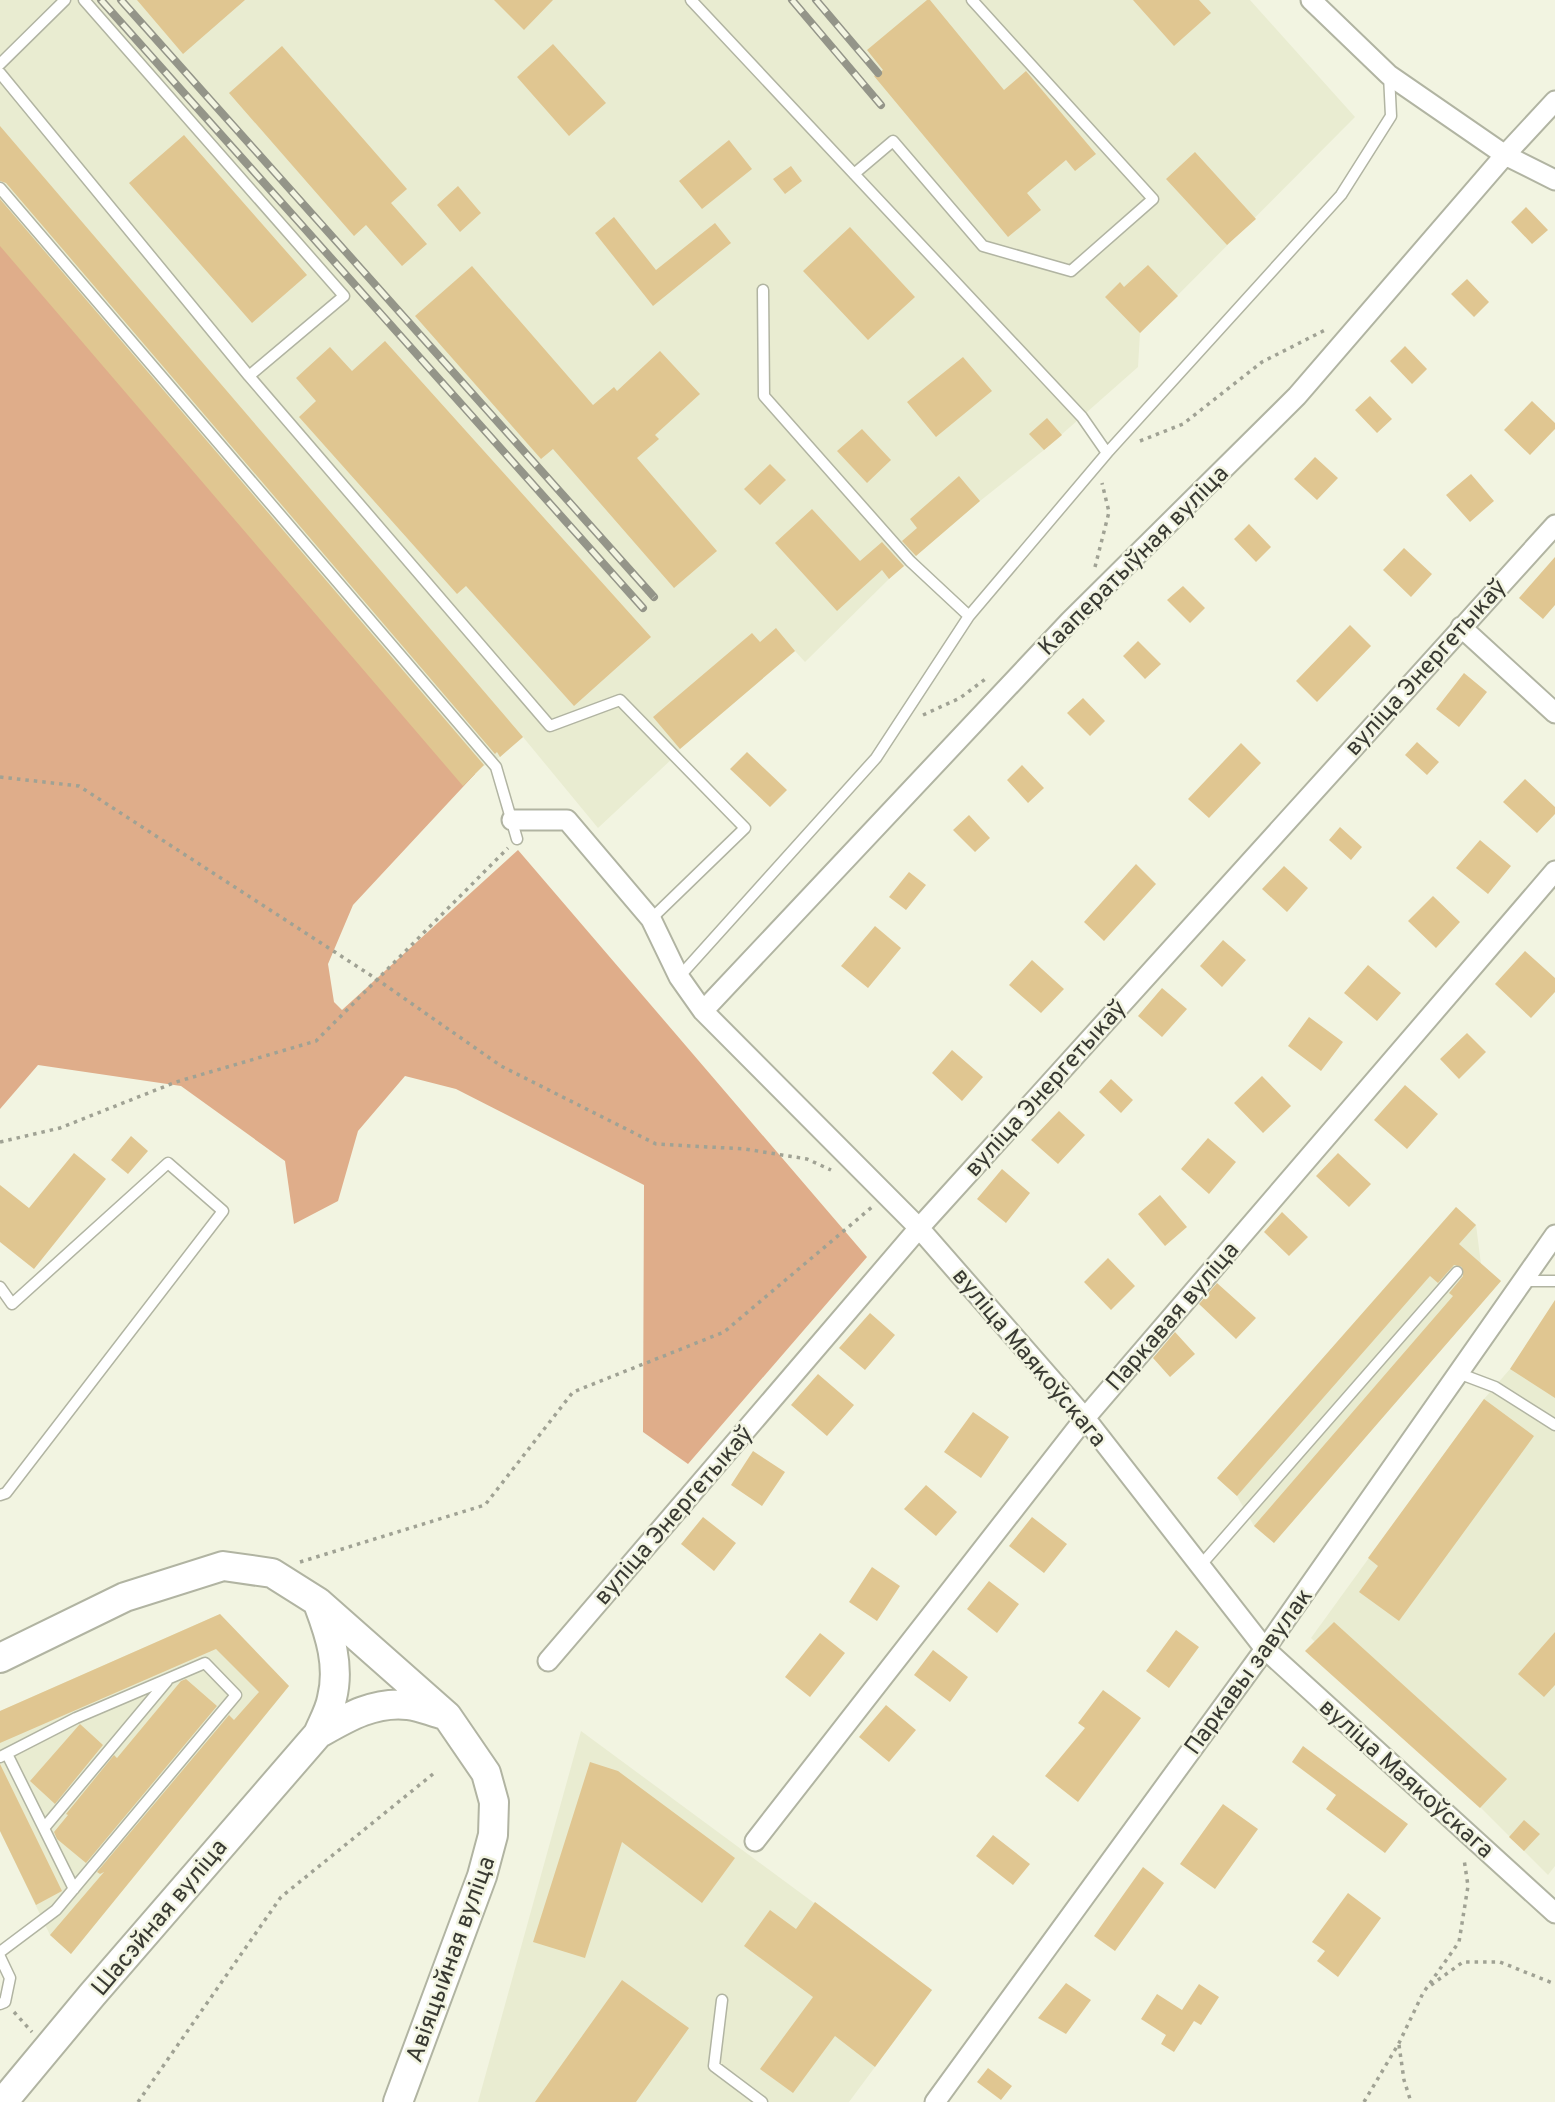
<svg xmlns="http://www.w3.org/2000/svg" width="1555" height="2102" viewBox="0 0 1555 2102" font-family="Overpass,sans-serif">
<style>
.built{fill:#e9ecd1}
.forest{fill:#dfad8a}
.building{fill:#e0c691}
.lines{fill:none;stroke-linecap:round;stroke-linejoin:round}
.service-casing{stroke:#b1b4a2;stroke-width:13}
.minor-casing{stroke:#b1b4a2;stroke-width:23}
.secondary-casing{stroke:#b1b4a2;stroke-width:32}
.path{stroke:#a0a294;stroke-width:3.5;stroke-dasharray:3.5 5;stroke-linecap:butt}
.service{stroke:#fff;stroke-width:10}
.minor{stroke:#fff;stroke-width:19}
.secondary{stroke:#fff;stroke-width:28}
.rail-casing{stroke:#949589;stroke-width:8}
.rail{stroke:#f2f4e1;stroke-width:5;stroke-dasharray:16;stroke-linecap:butt}
.labels{text-anchor:middle;stroke-width:5;stroke-linejoin:round;paint-order:stroke}
.street-label{font-size:24px;fill:#383932;stroke:#f2f4e1}
</style>
<rect width="100%" height="100%" fill="#f2f4e1"/>
<path class="built" d="M0 0H1250L1355 117 1140 333 1138 367 1044 450 980 501 889 579 805 662 795 651 680 749 674 757 598 828 523 737 500 757 482 767 463 786 0 246Z
M1456 1207 1476 1225 1481 1264 1501 1281 1274 1543 1254 1526 1237 1496 1217 1478Z
M1555 1302V1866L1548 1875 1311 1638 1484 1399 1510 1369Z
M220 1614 289 1686 71 1954 50 1935 0 1831V1711Z
M581 1731 932 1990 849 2102H478Z"/>
<path class="forest" d="M0 227 475 774 353 905 328 964 334 1002 342 1010 518 850 867 1257 688 1464 643 1432 644 1185 456 1089 405 1076 358 1131 338 1201 294 1224 285 1161 181 1086 38 1065 0 1109Z"/>
<path class="building" d="M137 0H245L183 54Z
M494 0H553L524 30Z
M927 0H930L1004 90 1026 71 1096 154 1075 171 1066 160 1027 193 1041 210 1008 237 874 76 883 70 867 50Z
M1133 0H1199L1211 13 1174 46Z
M553 44 606 103 569 136 517 77Z
M282 46 407 189 391 203 427 244 402 266 366 225 354 236 229 93Z
M0 126 523 737 500 757 497 752 495 754 6 183 0 181Z
M184 135 307 275 252 323 129 183Z
M729 140 752 169 702 209 679 181Z
M1195 152 1256 219 1227 245 1166 179Z
M791 166 802 181 785 194 773 179Z
M458 186 481 213 460 232 437 205Z
M0 199 484 765 463 786 0 246Z
M1526 207 1548 230 1532 244 1511 222Z
M614 217 656 270 715 223 731 243 653 306 595 233Z
M850 227 915 297 868 340 803 271Z
M1148 265 1178 296 1140 333 1105 297 1120 282 1124 287Z
M472 266 593 405 614 387 617 391 660 351 700 394 655 435 659 439 637 458 717 551 674 588 553 449 541 459 415 316Z
M1467 279 1489 302 1474 317 1451 294Z
M385 341 651 637 574 706 466 586 457 594 299 417 316 401 296 378 330 347 352 371Z
M1405 346 1427 369 1412 384 1390 361Z
M963 357 992 391 936 437 907 402Z
M1370 396 1392 419 1377 433 1355 410Z
M1532 401 1555 423V429L1530 455 1504 430Z
M1047 418 1062 435 1044 450 1029 434Z
M862 429 891 460 867 483 837 451Z
M1315 457 1338 478 1317 500 1294 479Z
M770 464 786 480 760 505 744 489Z
M1471 474 1494 501 1470 522 1446 495Z
M959 476 980 501 916 556 902 541 917 528 910 519Z
M812 509 860 561 882 542 904 566 889 579 882 570 837 611 775 543Z
M1249 524 1271 547 1256 562 1234 539Z
M1404 548 1432 574 1411 597 1383 570Z
M1555 557V605L1543 619 1519 598Z
M1183 586 1205 608 1190 623 1167 600Z
M1350 625 1371 646 1317 702 1296 681Z
M776 628 795 651 680 749 653 717 752 633 760 642Z
M1138 641 1161 664 1145 679 1123 656Z
M1464 673 1487 692 1459 727 1436 709Z
M1083 698 1105 721 1090 736 1067 713Z
M1417 742 1439 762 1427 775 1405 755Z
M1241 743 1261 763 1209 818 1188 799Z
M747 752 787 790 770 807 730 769Z
M1022 765 1044 788 1028 803 1007 780Z
M1525 779 1555 807V814L1537 833 1503 802Z
M969 815 990 838 975 852 953 830Z
M1340 827 1362 847 1351 860 1329 840Z
M1480 840 1511 866 1488 894 1456 868Z
M1136 864 1156 884 1104 941 1084 922Z
M1284 866 1308 888 1287 912 1262 889Z
M909 872 926 885 906 910 889 897Z
M1433 896 1460 922 1436 948 1408 921Z
M875 926 901 948 868 988 841 966Z
M1223 940 1246 960 1222 987 1200 966Z
M1525 951 1555 978V992L1531 1018 1495 984Z
M1032 960 1064 989 1041 1013 1009 985Z
M1368 965 1401 993 1377 1021 1344 993Z
M1162 988 1187 1009 1162 1037 1138 1016Z
M1309 1017 1343 1042 1321 1071 1288 1046Z
M1467 1033 1486 1052 1459 1079 1440 1059Z
M952 1050 983 1077 962 1101 932 1073Z
M1262 1076 1291 1106 1263 1133 1234 1103Z
M1111 1079 1133 1100 1121 1113 1099 1092Z
M1405 1085 1438 1114 1407 1149 1374 1120Z
M1059 1111 1085 1135 1058 1164 1031 1140Z
M131 1136 148 1151 128 1174 111 1160Z
M1208 1138 1236 1162 1209 1194 1181 1169Z
M74 1153 106 1179 34 1269 0 1242V1185L29 1208Z
M1338 1153 1371 1184 1349 1207 1316 1176Z
M1002 1169 1030 1193 1006 1223 977 1199Z
M1160 1195 1187 1227 1165 1246 1138 1214Z
M1456 1207 1476 1225 1459 1244 1501 1281 1274 1543 1254 1526 1453 1296 1449 1293 1463 1276 1462 1267 1454 1265 1438 1283 1430 1276 1237 1496 1217 1478Z
M1282 1212 1308 1237 1289 1256 1264 1232Z
M1108 1258 1135 1286 1111 1310 1084 1282Z
M1217 1283 1256 1318 1236 1339 1199 1304Z
M1555 1300V1398L1510 1369Z
M870 1313 895 1335 865 1370 839 1348Z
M1175 1332 1195 1354 1170 1377 1153 1358Z
M818 1374 854 1405 827 1436 791 1405Z
M1484 1399 1534 1436 1399 1621 1359 1592 1378 1566 1368 1558Z
M973 1412 1009 1437 981 1478 944 1452Z
M753 1451 785 1472 762 1506 731 1485Z
M926 1485 957 1512 936 1536 904 1509Z
M703 1517 736 1543 714 1571 681 1544Z
M1032 1517 1067 1544 1044 1573 1009 1546Z
M872 1567 900 1586 877 1621 849 1602Z
M989 1581 1019 1604 997 1633 967 1609Z
M220 1614 289 1686 71 1954 50 1935 104 1872 100 1874 97 1872 229 1715 234 1720 259 1692 216 1649 0 1743V1711Z
M1334 1622 1507 1779 1480 1808 1305 1651Z
M1176 1630 1199 1647 1169 1688 1146 1671Z
M1555 1632V1685L1544 1697 1518 1674Z
M820 1633 845 1653 810 1697 785 1677Z
M933 1650 968 1677 950 1702 914 1675Z
M186 1679 217 1706 86 1863 57 1839 54 1832 68 1815 66 1814 114 1755 117 1758 181 1681Z
M1103 1690 1141 1718 1078 1802 1045 1776 1085 1728 1078 1723Z
M886 1705 916 1730 889 1762 859 1737Z
M80 1724 103 1745 55 1804 30 1781Z
M1303 1746 1408 1824 1385 1853 1326 1809 1336 1795 1292 1762Z
M590 1762 618 1771 735 1858 702 1903 622 1842 585 1958 533 1942Z
M0 1764 62 1891 36 1905 0 1831Z
M1223 1804 1258 1829 1215 1889 1180 1864Z
M1524 1820 1540 1834 1524 1851 1509 1837Z
M993 1835 1030 1864 1013 1885 976 1856Z
M1143 1867 1164 1883 1115 1951 1094 1936Z
M1348 1893 1381 1918 1338 1977 1317 1961 1325 1951 1312 1942Z
M815 1902 932 1990 875 2067 835 2036 793 2093 760 2069 813 1997 744 1946 770 1910 796 1929Z
M622 1980 689 2028 636 2102H535Z
M1066 1983 1091 2000 1066 2034 1038 2018Z
M1199 1984 1219 1997 1201 2025 1194 2021 1174 2052 1161 2044 1166 2035 1141 2019 1157 1994 1182 2010Z
M988 2068 1012 2086 1001 2100 977 2082Z"/>
<g class="lines">
<g class="service-casing">
<path id="service" d="M84 0 344 296 249 376
M691 0 1082 417 1107 453
M0 64 65 0
M0 73 249 376 550 726 620 700 745 828 651 919
M854 174 893 141 983 246 1071 271 1153 199 972 0
M0 188 496 767 517 839
M969 616 1107 453 1341 195 1391 116 1389 75
M679 977 876 758 969 616 910 561 764 396 763 290
M1523 1281H1555
M0 1287 12 1304 168 1163 223 1211 6 1493 0 1495
M1458 1373 1495 1387 1555 1425
M1200 1566 1457 1272
M7 1754 74 1889
M0 1757 76 1718 205 1663 236 1695 56 1910 0 1952
M44 1828 167 1681
M0 1957 10 1978 5 2002 0 2004
M722 2000 714 2066 762 2102"/>
</g>
<g class="minor-casing">
<path id="minor" d="M1311 0 1389 75 1505 155 1555 180
M1461 627 1555 713
M512 820H567L651 919 679 977 703 1011 919 1228 1085 1418 1265 1649 1555 1913
M703 1011 1070 621 1297 396 1505 155 1555 101
M548 1661 919 1228 1555 525
M755 1841 1085 1418 1555 871
M935 2102 1265 1649 1555 1235"/>
</g>
<g class="secondary-casing">
<path id="secondary" d="M0 1658 125 1597 223 1566 272 1573 318 1602 447 1716 486 1773 494 1802 493 1835 482 1876 398 2102
M318 1734C323 1722 330 1710 332 1698 340 1666 330 1635 319 1606
M3 2102 92 1995 318 1734C346 1718 374 1701 408 1705 419 1706 430 1711 441 1714"/>
</g>
<path class="path" d="M1140 441 1183 424 1262 362 1327 329
M1095 567 1109 512 1102 483
M923 715 960 698 988 677
M0 777 79 786 378 980 501 1066 656 1144 745 1149 807 1159 831 1170
M0 1142 60 1128 176 1082 316 1041 508 848
M300 1562 485 1505 573 1392 724 1332 872 1207
M1431 1985 1463 1962H1500L1555 1984
M14 2012 32 2032
M1399 2045 1404 2080 1411 2102
M138 2102 281 1897 433 1774
M1364 2102 1399 2043 1423 1993 1459 1942 1468 1886 1464 1859"/>
<use href="#service" class="service"/>
<use href="#minor" class="minor"/>
<use href="#secondary" class="secondary"/>
<g class="rail-casing">
<path id="rail" d="M101 0 643 608
M121 0 654 597
M792 0 881 105
M816 0 878 73"/>
</g>
<use href="#rail" class="rail"/>
</g>
<g class="labels">
<g class="street-label">
<text transform="translate(1133 560) rotate(-45)" y="8">Кааператыўная вуліца</text>
<text transform="translate(1425 667) rotate(-48)" y="8">вуліца Энергетыкаў</text>
<text transform="translate(1045 1088) rotate(-48)" y="8">вуліца Энергетыкаў</text>
<text transform="translate(1172 1316) rotate(-49)" y="8">Паркавая вуліца</text>
<text transform="translate(1030 1357) rotate(50)" y="8">вуліца Маякоўскага</text>
<text transform="translate(673 1515) rotate(-49)" y="8">вуліца Энергетыкаў</text>
<text transform="translate(1248 1671) rotate(-54)" y="8">Паркавы завулак</text>
<text transform="translate(1407 1778) rotate(42)" y="8">вуліца Маякоўскага</text>
<text transform="translate(159 1917) rotate(-50)" y="8">Шасэйная вуліца</text>
<text transform="translate(450 1959) rotate(-70)" y="8">Авіяцыйная вуліца</text>
</g>
</g>
</svg>
